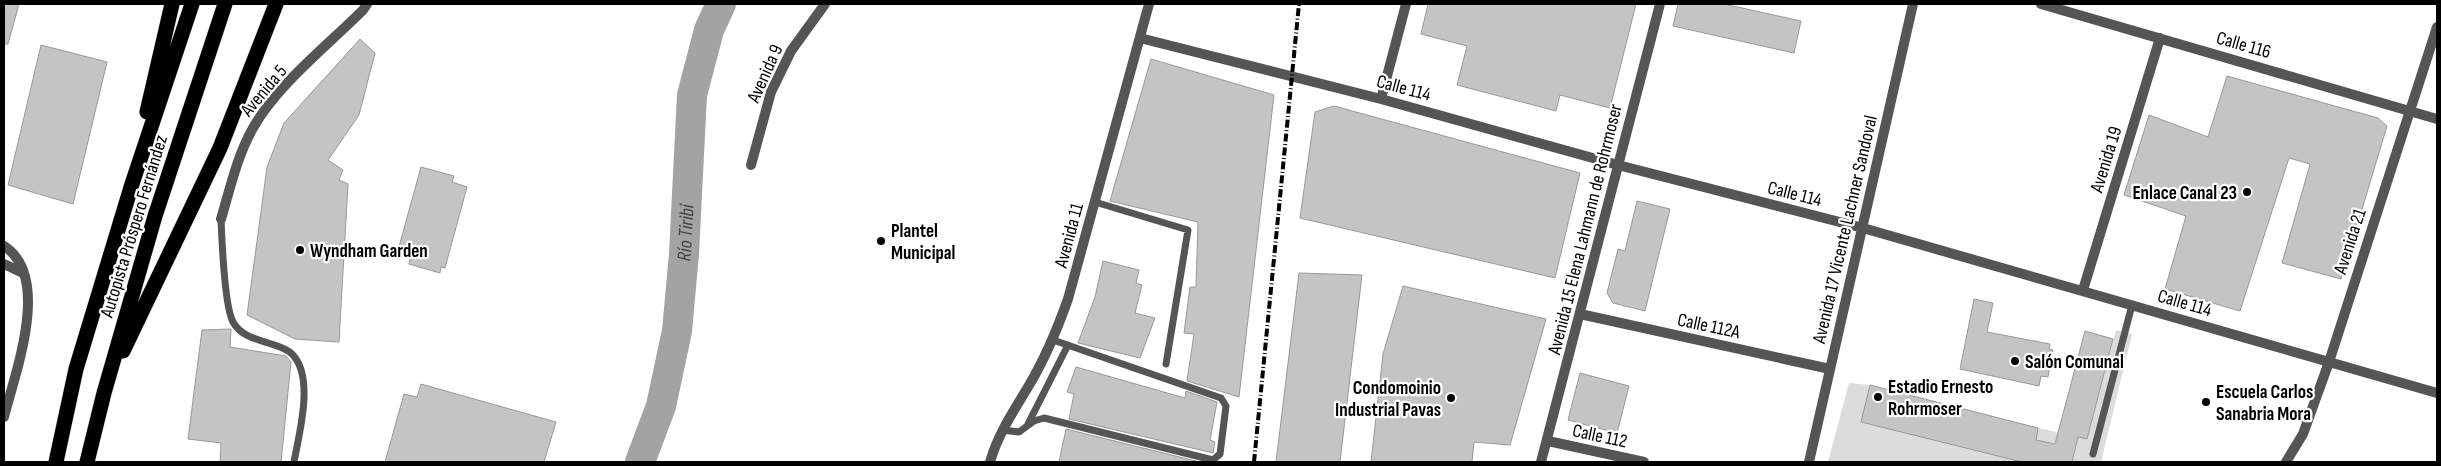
<svg xmlns="http://www.w3.org/2000/svg" width="2441" height="466" viewBox="0 0 2441 466" font-family="'Sofia Sans Condensed',sans-serif">
<style>
.green{fill:#dcdcdc}
.lines{fill:none;stroke-linecap:round;stroke-linejoin:round}
.river{stroke:#a3a3a3;stroke-width:30}
.building{fill:#c4c4c4;stroke:#999}
.highway-casing{stroke:#dbdbdb;stroke-width:16}
.lane{stroke:#555;stroke-width:7}
.street{stroke:#555;stroke-width:10}
.highway{stroke:#000;stroke-width:15}
.rail{stroke:#000;stroke-width:4;stroke-dasharray:8 2.5 1 2.5;stroke-linecap:butt}
.poi-dot{fill:#000;stroke:#fff;stroke-width:2}
.labels{text-anchor:middle;stroke-width:4.5;stroke-linejoin:round;paint-order:stroke}
.street-label{font-size:19px;fill:#000;stroke:#fff}
.poi-label{font-size:19px;font-weight:bold;fill:#000;stroke:#fff;text-anchor:start}
.water-label{font-size:20px;font-style:italic;fill:#444;stroke:#fff}
</style>
<rect width="100%" height="100%" fill="#fff"/>
<path class="green" d="M2116 330 2132 334 2101 462H1828L1849 383 1870 385 1951 408 2087 439Z"/>
<g class="lines">
<path class="river" id="s1" d="M640 462 661 406 677 331 684 254 692 95 709 30 721 4"/>
</g>
<path class="building" d="M4 4H19L8 44H4Z
M1428 4H1636L1610 108 1560 95 1556 111 1457 85 1467 46 1421 34Z
M1678 4H1724L1801 21 1794 53 1673 26Z
M360 39 375 53 359 115 328 160 343 170 339 180 348 184 339 342 295 339 247 315 267 167 284 123Z
M41 45 107 62 73 204 8 185Z
M1151 59 1274 95 1239 397 1187 381 1194 334 1184 333 1190 287H1196L1198 222 1110 201Z
M2227 76 2378 118 2387 126 2341 279 2282 263 2310 164 2289 158 2240 311 2165 289 2186 216 2124 195 2149 115 2208 137Z
M1334 106 1580 173 1555 278 1300 218 1315 112Z
M421 167 454 176 452 182 467 187 445 268 441 267 440 273 409 264 410 257 397 254Z
M1637 201 1670 209 1645 311 1613 303 1607 293 1618 249 1625 251Z
M1103 261 1139 270 1136 283 1142 285 1135 313 1155 318 1140 358 1078 343 1095 297Z
M1299 273 1362 275 1340 462H1276Z
M1403 286 1546 319 1510 445 1474 442 1472 462H1371L1383 354Z
M1974 299 1993 303 1987 332 2050 344 2049 349 2053 350 2048 377 2041 376 2039 386 1960 369Z
M231 329 230 347 286 356 291 362 281 462H220L221 443 188 439 202 330Z
M2085 331 2113 339 2087 439 2078 437 2072 462H2022L1861 422 1870 385 2038 428 2036 440 2055 444Z
M1076 367 1185 398 1186 391 1217 402 1210 440 1215 442 1213 453 1069 419 1074 394 1067 392Z
M1580 373 1629 386 1617 433 1568 420Z
M421 384 556 422 544 462H385L404 394 417 397Z
M1066 429 1200 462H1059Z"/>
<g class="lines">
<g class="highway-casing">
<path id="highway" d="M147 112 172 4
M123 351 220 148 276 4
M56 462 76 369 132 184 192 4
M87 462 104 393 155 216 225 4"/>
</g>
<path class="lane" d="M1095 202 1188 230 1166 364
M221 219C222 241 224 305 233 322 240 335 255 339 268 343 277 346 286 348 292 354 315 377 299 434 294 462
M1028 424 1068 345
M1002 430 1019 432 1034 421 1044 418 1213 460 1220 454 1226 406 1221 398 1053 340
M2093 454 2132 305"/>
<path class="street" d="M2041 4 2437 119
M1140 38 1381 99 1618 165 1863 228 2437 393
M1381 99 1406 4
M751 165 771 92 791 51 825 4
M221 219C230 189 237 156 253 128 277 85 328 45 363 10L367 4
M4 246C52 277 15 373 4 417
M4 264 23 273
M2083 290 2160 38
M1580 314 1830 369
M1548 441 1644 462
M990 462C998 434 1013 412 1028 387 1045 359 1057 330 1068 299L1149 4
M1541 462 1660 4
M1809 462 1913 4
M2286 462 2303 434 2329 362 2437 27"/>
<use href="#highway" class="highway"/>
<path class="rail" d="M1254 462 1299 4"/>
</g>
<g class="poi-dot">
<circle cx="2247" cy="192" r="5"/>
<circle cx="881" cy="241" r="5"/>
<circle cx="300" cy="250" r="5"/>
<circle cx="2015" cy="361" r="5"/>
<circle cx="1878" cy="397" r="5"/>
<circle cx="1451" cy="398" r="5"/>
<circle cx="2206" cy="402" r="5"/>
</g>
<g class="labels">
<g class="street-label">
<text transform="translate(2244 44) rotate(16)" y="7">Calle 116</text>
<text transform="translate(764 73) rotate(-66)" y="7">Avenida 9</text>
<text transform="translate(1404 87) rotate(15)" y="7">Calle 114</text>
<text transform="translate(263 90) rotate(-50)" y="7">Avenida 5</text>
<text transform="translate(2105 159) rotate(-73)" y="7">Avenida 19</text>
<text transform="translate(1795 193) rotate(14)" y="7">Calle 114</text>
<text transform="translate(133 226) rotate(-73)" y="7">Autopista Próspero Fernández</text>
<text transform="translate(1584 229) rotate(-76)" y="7">Avenida 15 Elena Lahmann de Rohrmoser</text>
<text transform="translate(1844 229) rotate(-77)" y="7">Avenida 17 Vicente Lachner Sandoval</text>
<text transform="translate(1068 235) rotate(-75)" y="7">Avenida 11</text>
<text transform="translate(2349 241) rotate(-72)" y="7">Avenida 21</text>
<text transform="translate(2185 302) rotate(16)" y="7">Calle 114</text>
<text transform="translate(1709 325) rotate(12)" y="7">Calle 112A</text>
<text transform="translate(1600 435) rotate(12)" y="7">Calle 112</text>
</g>
<g class="poi-label">
<text x="2237" y="199" text-anchor="end">Enlace Canal 23</text>
<text x="891" y="237">Plantel<tspan x="891" dy="22">Municipal</tspan></text>
<text x="310" y="257">Wyndham Garden</text>
<text x="2025" y="368">Salón Comunal</text>
<text x="1888" y="393">Estadio Ernesto<tspan x="1888" dy="22">Rohrmoser</tspan></text>
<text x="1441" y="394" text-anchor="end">Condomoinio<tspan x="1441" dy="22">Industrial Pavas</tspan></text>
<text x="2216" y="398">Escuela Carlos<tspan x="2216" dy="22">Sanabria Mora</tspan></text>
</g>
<g class="water-label">
<text dy="7" stroke="none"><textPath href="#s1" startOffset="235">Río Tiribí</textPath></text>
</g>
</g>
<rect width="2441" height="466" fill="none" stroke="#000000" stroke-width="10"/>
</svg>
